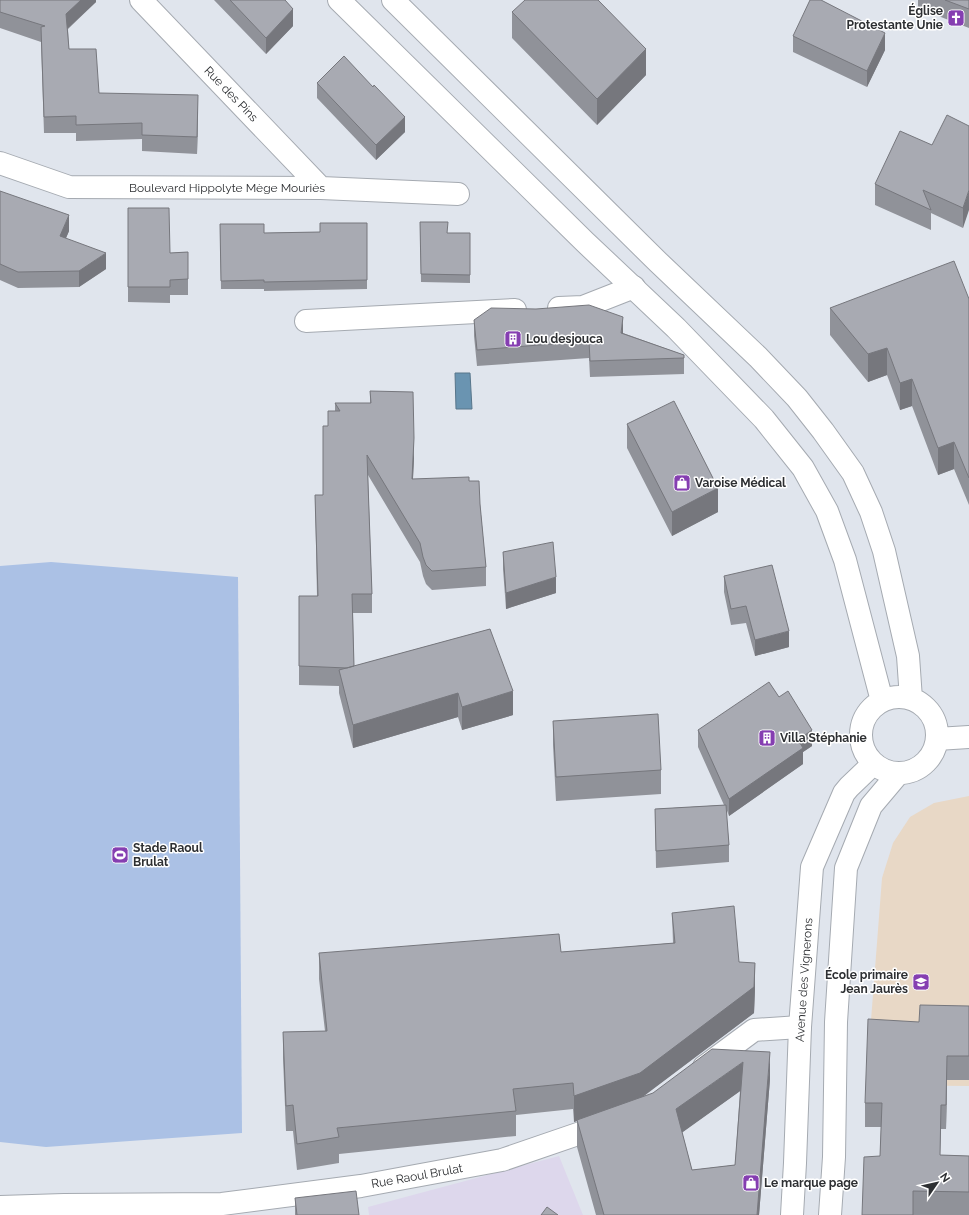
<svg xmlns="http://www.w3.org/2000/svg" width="969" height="1215" viewBox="0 0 969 1215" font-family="Raleway,sans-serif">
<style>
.industrial{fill:#ddd7ec}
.education{fill:#e8d8c6}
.green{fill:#abc1e5}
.water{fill:#6a94b1;stroke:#58768b}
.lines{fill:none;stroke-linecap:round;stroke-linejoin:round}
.street-casing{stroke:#a5aab1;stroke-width:24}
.secondary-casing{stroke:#a5aab1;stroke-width:24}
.street{stroke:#fff;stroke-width:22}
.secondary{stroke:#fff;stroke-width:22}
.wall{fill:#909299;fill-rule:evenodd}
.shaded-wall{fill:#76777d}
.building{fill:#a8aab2;stroke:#76777d;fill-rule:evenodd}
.labels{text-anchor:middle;stroke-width:3;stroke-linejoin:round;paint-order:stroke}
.poi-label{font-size:12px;font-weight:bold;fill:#2d2f32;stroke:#fff;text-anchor:start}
.street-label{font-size:12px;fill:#2d2f32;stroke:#fff}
</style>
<rect width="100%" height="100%" fill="#e0e5ed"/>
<path class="industrial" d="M559 1156 583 1215H369L368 1207Z"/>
<path class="education" d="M969 796V1086L866 1085 882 878 893 843 910 817 934 803Z"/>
<path class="green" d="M51 562 238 577 242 1133 46 1147 0 1142V566Z"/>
<path class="water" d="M455 373H470L472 409H456Z"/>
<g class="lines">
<g class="street-casing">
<path id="street" d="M141 0 321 188
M0 163 69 187 321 188 458 194
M559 308 583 307 634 287
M306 321 515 310
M704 1067 754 1030 800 1027
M0 1207 64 1205 222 1204 361 1186 502 1160 604 1125"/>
</g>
<g class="secondary-casing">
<path id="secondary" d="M339 0 585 242 676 328 764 419 803 468 827 511 845 560 882 701
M393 0 658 262 758 357 797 398 823 431 853 473 871 512 884 551 908 656 911 699
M861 735a38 38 0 1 1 76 0a38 38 0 1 1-76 0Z
M937 739 969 737
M792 1215 795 1163 800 1027 812 867 844 793 849 787 873 764
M830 1215 834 1157 836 1022 846 868 871 806 898 774"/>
</g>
<use href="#street" class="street"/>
<use href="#secondary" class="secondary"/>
</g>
<path class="wall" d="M0 0H96V2L68 29 69 49 99 93 198 112 197 154 142 151V139L76 141V133H44L41 42 0 28Z
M214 0H285L293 26 266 54Z
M918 0H969V28L918 8Z
M512 12 646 75 597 125 512 38Z
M793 36 885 50 867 87 793 52Z
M317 83 405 132 376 160 317 98Z
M969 126 963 228 931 213V230L875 205V184L932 145Z
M0 191 69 231 66 238 106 269 79 287 18 288 0 280Z
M128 208 170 253 188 252V295H170V303L128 302Z
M420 222 447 233H470V283L421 282Z
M367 223V289L264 291V289H221L220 224 264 233 320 232Z
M969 299V505L954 469 938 475 912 406 900 410 887 375 868 382 830 335V308Z
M474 320 623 333 684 355V374L590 377 589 358 477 366 474 336Z
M370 391 414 457 413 479 469 481 480 504 486 567V586L432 590 426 584 423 576 420 562 368 475 372 594V613H353L354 666 490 629 513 715 462 730 458 717 353 748 339 693V686L299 685V596H317L315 495H323L328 426 335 411V403H370Z
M627 424 718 512 672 536 627 448Z
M503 552 556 593 506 609 503 569Z
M724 576 789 647 755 656 746 623 731 625 724 592Z
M553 721 661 770V794L556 801 553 745Z
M698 730 812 746 803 752V764L729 816 726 808 729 845V862L656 868 655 809 724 805 698 747Z
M672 913 739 962 755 989 754 1013 643 1096 770 1079 759 1215H596L577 1147V1121L574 1122 573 1109 516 1115V1136L339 1154V1163L297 1170 293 1131H286L283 1058V1032L325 1031 319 979V953L561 952 673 943ZM740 1091 735 1165 692 1170 682 1132Z
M969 1006V1080H947L946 1129H941L940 1155 969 1156V1215H862L880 1156 881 1127H865V1103L919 1022Z
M295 1198 359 1215H295Z"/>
<path class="shaded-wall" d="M81 0H96V2L66 30V14Z
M293 9V26L266 54V38Z
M885 33V50L867 87V71Z
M646 49V75L597 125V99Z
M198 95V112L197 154V137Z
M405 117V132L376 160V145Z
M969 190V210L963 228V208Z
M69 215V231L60 252V236Z
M106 253V269L79 287V271Z
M623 317V333H621Z
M887 348V375L868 382V354Z
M912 379V406L900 410V383Z
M414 438V457L412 498V479Z
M954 442V469L938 475V448Z
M718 488V512L672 536V512Z
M556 577V593L506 609V593Z
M789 631V647L755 656V640Z
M513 691V715L462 730V707Z
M458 693V717L353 748V725Z
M812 730V746L803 752V764L729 816V799L798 740Z
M755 963V989L754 1013 640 1099 574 1122V1096Z
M770 1052V1079L759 1215H757Z
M947 1056V1080L946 1129V1105Z
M743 1062V1089L676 1137V1109Z"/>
<path class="building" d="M0 0H81L66 14 69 49H96L99 93 198 95 197 137 142 135V123L76 125V116L44 117 41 27 45 26 0 12Z
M230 0H285L293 9 266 38Z
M525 0H598L646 49 597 99 512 12Z
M810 0H821L885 33 867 71 793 36Z
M945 0H969V9Z
M344 56 373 87 374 85 405 117 376 145 317 83Z
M947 115 969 126V190L963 208 923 190 931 210 875 184 900 131 932 145Z
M0 191 69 215 60 236 106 253 79 271 18 272 0 264Z
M128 208H169L170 253 188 252V279L170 280V287H128Z
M420 222H448L447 233H470V275L421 274Z
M320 223H367V280L264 282V280L221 281 220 224H264V233L320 232Z
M954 261 969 299V478L954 442 938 448 912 379 900 383 887 348 868 354 830 308Z
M589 305 623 317 621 333 684 355V358L590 361 589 341 477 350 474 320 491 308 536 309Z
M370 391 413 392 414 438 412 479 469 477V481H479L480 504 486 567 432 571 426 565 423 557 420 543 367 455 372 594H352L354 666 347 668 299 666V596H318L315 495H323V426H328V411H340L335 403H371Z
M674 401 718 488 672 512 627 424Z
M553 542 556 577 506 593 503 552Z
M772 565 789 631 755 640 746 606 731 609 724 576Z
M490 629 513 691 462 707 458 693 353 725 339 670Z
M769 682 779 697 788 691 812 730 798 740 803 748 729 799 698 730Z
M658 714 661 770 556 777 553 721Z
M726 805 729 845 656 851 655 809Z
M734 906 739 962 755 963 754 987 640 1073 574 1096 573 1083 513 1089 516 1111 337 1128 339 1137 297 1144 293 1105 286 1106 283 1032 327 1031 319 953 559 934 561 952 675 943 672 913Z
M920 1005 969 1006V1056H947L946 1105H941L940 1155 969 1156V1192L913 1191V1215H862L864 1157 880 1156 882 1103H865L868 1019 919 1022Z
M712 1049 770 1052 757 1215H604L577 1120 653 1093ZM743 1062 735 1165 692 1170 676 1109Z
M356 1191 359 1215H297L295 1198Z
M547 1207 558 1215H541Z"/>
<defs>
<g id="church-square" transform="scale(0.9)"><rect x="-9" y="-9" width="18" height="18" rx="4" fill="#853eb1" stroke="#fff"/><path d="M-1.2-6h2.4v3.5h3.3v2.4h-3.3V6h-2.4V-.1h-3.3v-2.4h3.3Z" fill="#fff"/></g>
<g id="building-square" transform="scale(0.9)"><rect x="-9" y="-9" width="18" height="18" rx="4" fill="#853eb1" stroke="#fff"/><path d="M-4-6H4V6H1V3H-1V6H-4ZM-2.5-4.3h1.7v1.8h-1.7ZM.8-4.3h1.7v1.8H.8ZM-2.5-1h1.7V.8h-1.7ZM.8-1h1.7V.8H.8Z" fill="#fff"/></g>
<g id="shop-square" transform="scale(0.9)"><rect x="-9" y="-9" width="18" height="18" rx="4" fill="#853eb1" stroke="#fff"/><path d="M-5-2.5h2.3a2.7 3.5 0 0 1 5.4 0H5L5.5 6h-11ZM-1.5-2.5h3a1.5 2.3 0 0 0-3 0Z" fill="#fff"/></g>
<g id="stadium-square" transform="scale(0.9)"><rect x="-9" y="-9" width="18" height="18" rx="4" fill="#853eb1" stroke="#fff"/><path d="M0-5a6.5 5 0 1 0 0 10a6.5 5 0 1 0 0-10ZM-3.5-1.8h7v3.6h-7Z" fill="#fff"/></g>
<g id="school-square" transform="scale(0.9)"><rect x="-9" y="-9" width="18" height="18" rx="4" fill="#853eb1" stroke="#fff"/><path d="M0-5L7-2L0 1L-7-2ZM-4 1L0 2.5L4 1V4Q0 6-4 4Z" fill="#fff"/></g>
</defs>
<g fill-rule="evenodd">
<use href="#church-square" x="956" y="18"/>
<use href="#building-square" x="513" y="339"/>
<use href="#shop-square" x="682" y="483"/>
<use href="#building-square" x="767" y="738"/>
<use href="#stadium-square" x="120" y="855"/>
<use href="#school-square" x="921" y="982"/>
<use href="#shop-square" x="751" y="1183"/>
</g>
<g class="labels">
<g class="poi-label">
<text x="943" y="15" text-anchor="end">Église<tspan x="943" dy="14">Protestante Unie</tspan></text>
<text x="526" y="343">Lou desjouca</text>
<text x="695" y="487">Varoise Médical</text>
<text x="780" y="742">Villa Stéphanie</text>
<text x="133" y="852">Stade Raoul<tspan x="133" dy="14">Brulat</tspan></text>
<text x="908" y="979" text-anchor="end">École primaire<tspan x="908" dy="14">Jean Jaurès</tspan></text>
<text x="764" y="1187">Le marque page</text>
</g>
<g class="street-label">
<text transform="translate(231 94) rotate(46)" y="4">Rue des Pins</text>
<text x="227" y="192">Boulevard Hippolyte Mège Mouriès</text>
<text transform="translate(804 980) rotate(-86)" y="4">Avenue des Vignerons</text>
<text transform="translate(417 1176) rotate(-10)" y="4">Rue Raoul Brulat</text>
</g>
</g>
<g transform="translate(937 1183) rotate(56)" stroke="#ffffff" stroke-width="3" paint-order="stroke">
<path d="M0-3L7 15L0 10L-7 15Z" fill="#2d2f32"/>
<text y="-6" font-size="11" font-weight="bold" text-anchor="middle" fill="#2d2f32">N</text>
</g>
</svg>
